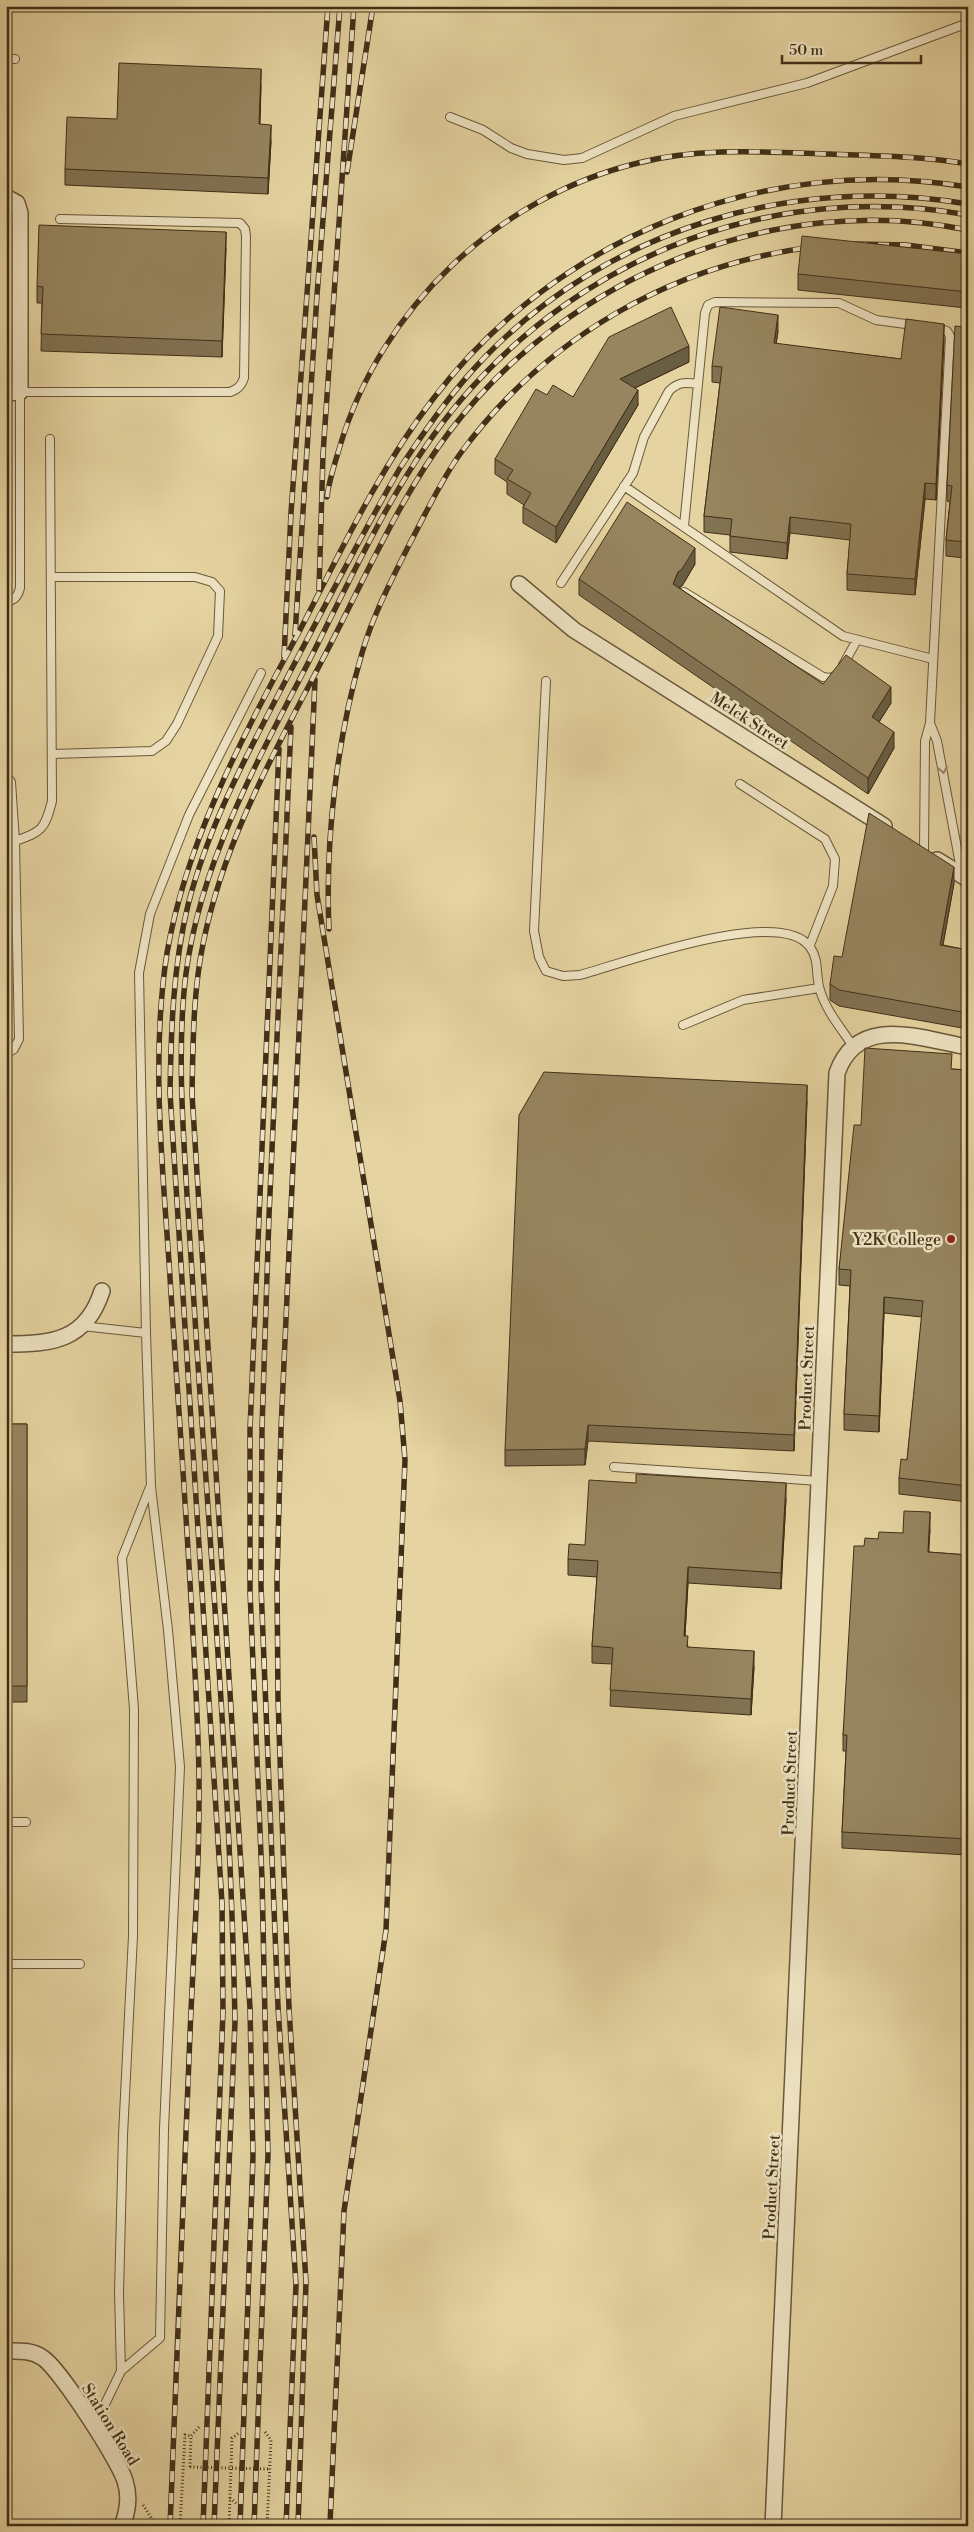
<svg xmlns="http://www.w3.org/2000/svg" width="974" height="2532" viewBox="0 0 974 2532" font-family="'Libre Bodoni',serif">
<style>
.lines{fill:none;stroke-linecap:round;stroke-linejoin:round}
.lane-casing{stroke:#69583a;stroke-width:10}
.street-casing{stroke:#69583a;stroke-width:18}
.path{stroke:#402f17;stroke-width:3;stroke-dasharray:1 2.5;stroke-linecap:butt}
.lane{stroke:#eee3c2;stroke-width:8}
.street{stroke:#eee3c2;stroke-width:15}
.rail-casing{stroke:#402f17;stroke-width:5.5}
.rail{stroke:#eee3c2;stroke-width:4;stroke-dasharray:11;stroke-linecap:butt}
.path-bridge{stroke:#402f17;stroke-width:3;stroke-dasharray:1 2.5;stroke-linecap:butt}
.wall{fill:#817252;stroke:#402f17}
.shaded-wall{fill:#695d42;stroke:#402f17}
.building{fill:#96855f;stroke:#402f17}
.oneway{stroke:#97896c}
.poi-dot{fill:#8f2418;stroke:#eee3c2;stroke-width:2}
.labels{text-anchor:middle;stroke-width:5;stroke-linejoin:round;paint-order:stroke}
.street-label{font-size:16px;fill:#402f17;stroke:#eee3c2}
.poi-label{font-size:16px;fill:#402f17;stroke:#eee3c2;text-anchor:end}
</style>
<rect width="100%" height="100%" fill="#e5d4a1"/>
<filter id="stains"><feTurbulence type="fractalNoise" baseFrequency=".004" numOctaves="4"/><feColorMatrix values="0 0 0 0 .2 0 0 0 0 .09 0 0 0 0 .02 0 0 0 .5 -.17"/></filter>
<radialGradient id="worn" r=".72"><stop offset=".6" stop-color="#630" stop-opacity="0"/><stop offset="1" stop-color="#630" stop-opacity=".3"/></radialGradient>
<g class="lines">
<g class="lane-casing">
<path id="lane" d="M6 59H15
M450 117 483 130 511 148 527 154 564 160 582 158 674 116 807 83 968 23
M624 486 843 636 933 659
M684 526 705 313 708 305 715 302 839 303 876 320 913 325
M52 577H195L212 582 220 591 218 636 177 724 166 741 152 751 52 754
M561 583 633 473 644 437 669 391C678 382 685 382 697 384
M684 592 823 677 831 678 837 675
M6 602C15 600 18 596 20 588V392H230C238 389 241 386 244 378L246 236 245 229 240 223 60 219
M843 665 857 640
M546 681 534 931 539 957 546 971 563 976 580 975C624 963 780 905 810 947 820 961 815 975 820 990 826 1011 841 1028 853 1046
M930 723 937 741 962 875
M6 775 11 782 15 841 19 1039 14 1049 6 1054
M740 784 825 839 835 859 833 886 810 945
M15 841C42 832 45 829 52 801L50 439
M924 851 925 741 930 723 950 336 947 331 935 328
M683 1025 743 1000 819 988
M82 1326 146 1333 139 973 150 914 189 815 261 673
M614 1467 819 1481
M6 1822H26
M6 1964H80
M121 2371 119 2293 123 2135 133 1936 134 1709 122 1558 150 1487
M94 2427 121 2371 160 2338 164 2129 180 1767 168 1630 151 1487 146 1333"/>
</g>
<g class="street-casing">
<path id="street" d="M6 197 17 203 20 213V392L6 393
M519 584 574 630 884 826
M937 860 968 879
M6 1344C52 1344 86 1341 102 1291
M6 2351C19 2351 32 2350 43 2358 59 2368 120 2462 125 2481 130 2496 128 2511 122 2526
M773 2526 837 1073C858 1013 921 1039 968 1047"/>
</g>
<path class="path" d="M265 2432 271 2440 267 2526
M190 2467 191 2436 200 2426
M230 2498 237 2504
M143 2505 154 2522 153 2526
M180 2526 185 2435 191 2436
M229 2526 232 2438 240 2432"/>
<use href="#lane" class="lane"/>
<use href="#street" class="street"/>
<g class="rail-casing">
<path id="rail" d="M347 172 373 6
M856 244 906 245 968 253
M327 497C329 480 335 463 340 446 381 308 498 197 638 163 700 147 766 152 829 154 876 156 922 156 968 164
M319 590 323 454 354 6
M295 635 317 295 340 6
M284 657 291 513 328 6
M314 837 317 895 400 1401 405 1460 386 1930 344 2211 330 2524
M329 929C325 840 337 738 362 653 373 615 392 579 410 543 426 513 440 482 460 454 545 338 671 265 813 247
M170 2526C177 2362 184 2198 190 2034 194 1937 202 1836 198 1739 192 1580 179 1421 169 1262 162 1160 151 1055 167 953 187 837 245 733 300 630 341 551 379 469 433 399 557 236 766 153 968 187
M203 2526 223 2012 222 1903 170 1093C171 1030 173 967 188 905 209 823 250 749 289 674 325 605 361 536 400 468 426 429 452 391 485 357 609 229 793 174 968 204
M214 2526 235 2022C231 1803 213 1584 198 1365 194 1309 191 1252 187 1195 183 1128 178 1059 184 992 194 874 254 768 307 665 353 575 395 478 460 401 586 252 776 181 968 215
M240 2526 253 2156 250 2008 192 1094C193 1044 193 993 203 944 224 838 279 744 328 649 366 576 400 497 450 431 568 276 775 190 968 230
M254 2526 268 2154 262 1879 250 1591V1429L279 749
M286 2526 296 2285 278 2007 261 1586 262 1428 269 1216 291 727
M298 2526 306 2282 289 2008 284 1876 278 1698 277 1580 281 1429 315 680"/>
</g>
<use href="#rail" class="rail"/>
<path class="path-bridge" d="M190 2467 269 2469"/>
</g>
<path class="wall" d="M261 85 260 124 271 141 268 194 65 185V169L117 119Z
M226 248 222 357 41 351 42 303H37V286Z
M968 254V560H965V558L946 556V540L950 502 947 501V485L966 308 798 290V274Z
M778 331 776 344 901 359 944 340 936 500 925 499 915 595 847 590V574L850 540 790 533 787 559 730 552V535L704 532V516L720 383 712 382V366Z
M689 362 635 388 638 405 556 543 523 523V507L524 505 507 494V482L495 474V459L547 395 573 397Z
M695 564 682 586 679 588 823 684 891 703 879 722 894 748 868 794 579 595V579Z
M954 883 943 945 968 950V1029L839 1006 830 1000V984L842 957Z
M952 1069 968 1070V1502L899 1494V1478L907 1460 922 1317 884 1313 879 1432 844 1430V1414L850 1286 839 1285V1269L861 1125Z
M807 1101 794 1451 588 1441 585 1465 505 1466V1450Z
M6 1424H27V1702H6Z
M786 1499 781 1589 688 1583 685 1636 688 1647 754 1667 751 1715 610 1706 612 1664 592 1663V1646L597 1577 568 1575V1559L585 1545Z
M930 1529 928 1552 968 1555V1855L842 1848V1832L846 1751H843V1735L864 1546 878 1539 903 1533Z"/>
<path class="shaded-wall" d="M261 69V85L259 140V124Z
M271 125V141L268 194V178Z
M226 232V248L222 357V341Z
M778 315V331L774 359V343Z
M944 324V340L936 500V484Z
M689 346V362L620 395V379Z
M638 390V405L556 543V527Z
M925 483V499L915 595V579Z
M790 517V533L787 559V543Z
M695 548V564L682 586 678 588 673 584 678 572Z
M891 687V703L872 733V717Z
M894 732V748L868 794V778Z
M954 867V883L940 961V945Z
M807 1085V1101L794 1451V1435Z
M884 1297V1313L879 1432V1416Z
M588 1425V1441L585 1465V1449Z
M786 1483V1499L781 1589V1573Z
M930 1512V1529L928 1569V1552Z
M688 1567V1583L684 1652V1636Z
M754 1651V1667L751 1715V1699Z"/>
<path class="building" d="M119 63 261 69 259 124 271 125 268 178 65 169 67 117 117 119Z
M39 225 226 232 222 341 41 334 43 287 37 286Z
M802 236 968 254V544H965V542L946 540 952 486 947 485 955 326 964 327 968 292 798 274Z
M671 307 689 346 620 379 638 390 556 527 523 507 531 493 507 479 513 470 495 459 536 389 547 395 553 385 573 397 609 337Z
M720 307 778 315 774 343 901 359 906 319 944 324 936 484 925 483 915 579 847 574 851 524 790 517 787 543 730 536 732 519 704 516 722 367 712 366Z
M627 502 695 548 682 569 678 572 673 584 823 684 846 655 891 687 872 717 894 732 868 778 579 579Z
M869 813 954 867 940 945 968 950V1013L839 990 830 984 834 956 842 957Z
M865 1048 952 1054 951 1069 968 1070V1486L899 1478 901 1459 907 1460 923 1301 884 1297 879 1416 844 1414 851 1270 839 1269 854 1125H861Z
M544 1072 807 1085 794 1435 588 1425 585 1449 505 1450 519 1115Z
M6 1424H27V1686H6Z
M636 1474 786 1483 781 1573 688 1567 684 1636H688L687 1647 754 1651 751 1699 610 1690 613 1648 592 1646 598 1561 568 1559 569 1544 585 1545 589 1480 636 1483Z
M904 1511 930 1512 928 1552 968 1555V1613L967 1633H968V1839L842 1832 847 1735H843L854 1546H864L865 1538 878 1539 879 1532 903 1533Z"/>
<defs><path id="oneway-chevron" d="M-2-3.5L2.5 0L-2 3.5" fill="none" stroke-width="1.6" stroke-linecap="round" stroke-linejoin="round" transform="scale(1.25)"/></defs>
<use class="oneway" href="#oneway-chevron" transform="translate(943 770) rotate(80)"/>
<circle class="poi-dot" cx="951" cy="1239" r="5"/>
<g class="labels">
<g class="street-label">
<text transform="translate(750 720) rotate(33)" y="6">Melck Street</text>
<text transform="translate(806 1378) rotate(-88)" y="6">Product Street</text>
<text transform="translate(789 1783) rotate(-88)" y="6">Product Street</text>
<text transform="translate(771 2187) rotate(-87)" y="6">Product Street</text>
<text transform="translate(111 2424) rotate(58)" y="6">Station Road</text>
</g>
<g class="poi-label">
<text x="941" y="1245">Y2K College</text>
</g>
</g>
<rect width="974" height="2532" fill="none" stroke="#e5d4a1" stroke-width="25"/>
<rect x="8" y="8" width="959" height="2517" fill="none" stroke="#402f17" stroke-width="2.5"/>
<rect x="12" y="12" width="949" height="2507" fill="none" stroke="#402f17"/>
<path d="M782 55v8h139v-8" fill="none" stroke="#402f17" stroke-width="2.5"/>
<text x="789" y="55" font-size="15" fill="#402f17" stroke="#eee3c2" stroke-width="4" paint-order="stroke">50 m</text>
<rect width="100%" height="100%" filter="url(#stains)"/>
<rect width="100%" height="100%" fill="url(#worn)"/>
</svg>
